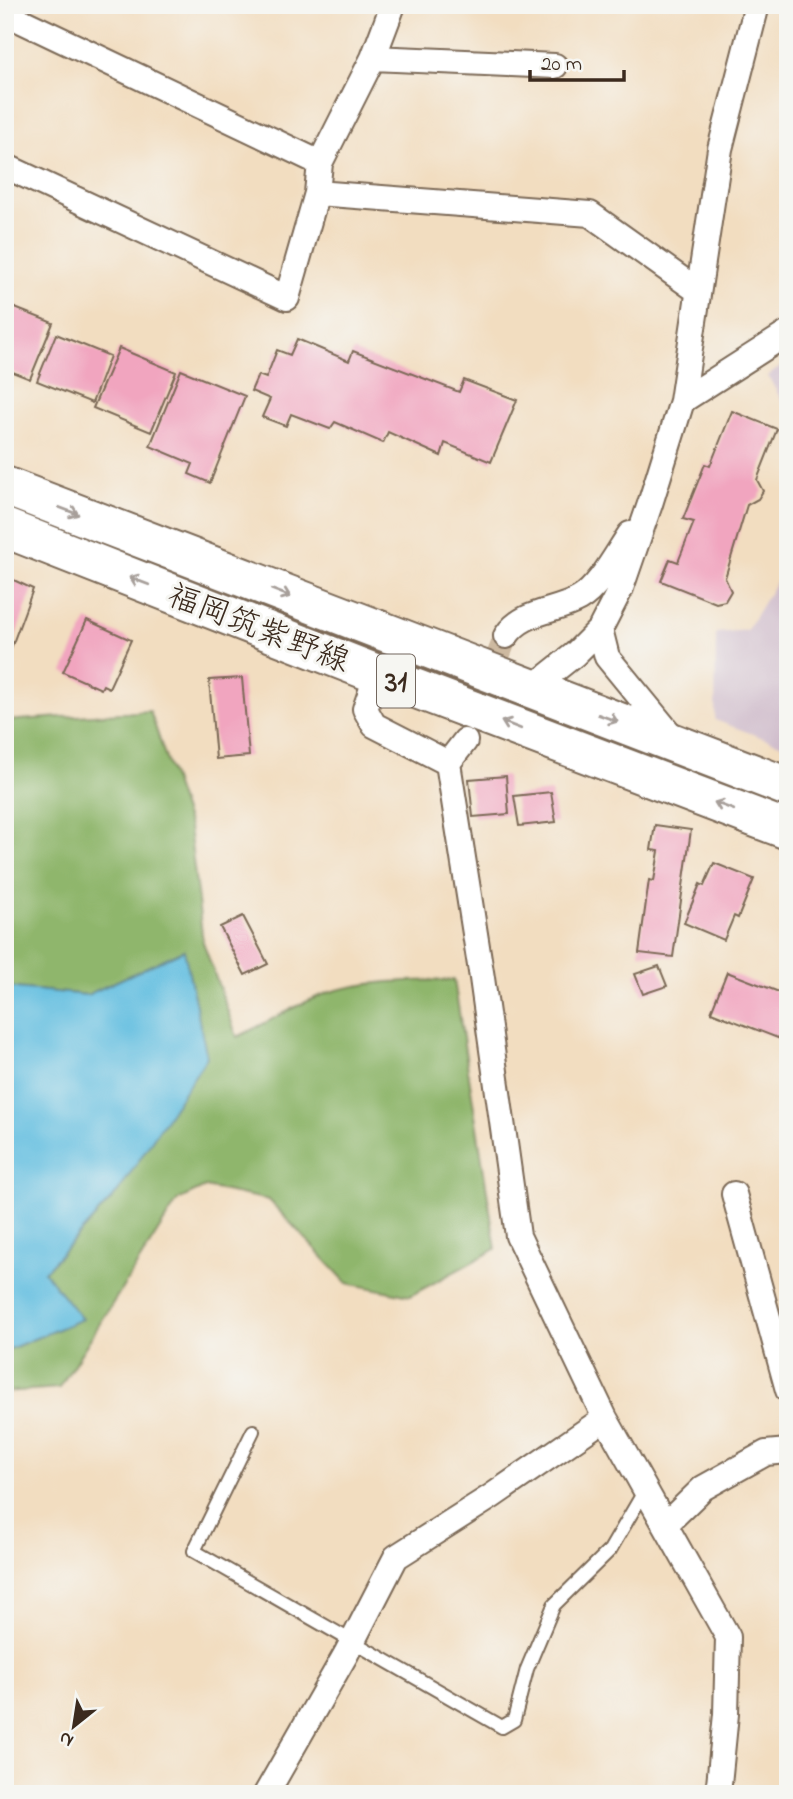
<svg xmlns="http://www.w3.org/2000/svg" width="793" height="1799" viewBox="0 0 793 1799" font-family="'Indie Flower','Klee One',sans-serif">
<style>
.industrial{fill:#d0bdcc}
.forest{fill:#8fb66c;stroke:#657045;stroke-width:2}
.water{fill:#62bee0;stroke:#4e747f;stroke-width:2}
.building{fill:#f1a5bf}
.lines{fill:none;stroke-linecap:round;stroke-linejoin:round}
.street-tunnel{stroke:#cdb9a0;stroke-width:24;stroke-dasharray:24 12;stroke-linecap:butt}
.lane-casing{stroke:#7b6957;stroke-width:16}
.street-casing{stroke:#7b6957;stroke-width:28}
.primary-casing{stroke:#7b6957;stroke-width:42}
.lane{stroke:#fff;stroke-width:12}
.street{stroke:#fff;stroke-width:24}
.primary{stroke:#fff;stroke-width:38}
.oneway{stroke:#a79f9a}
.labels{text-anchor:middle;stroke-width:6;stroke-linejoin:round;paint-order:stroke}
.shield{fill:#f6f6f2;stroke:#73675e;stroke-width:2}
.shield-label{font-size:30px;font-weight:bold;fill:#3b2a1e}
.street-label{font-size:32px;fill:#3b2a1e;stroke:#f6f6f2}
</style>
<rect width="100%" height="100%" fill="#f6f6f2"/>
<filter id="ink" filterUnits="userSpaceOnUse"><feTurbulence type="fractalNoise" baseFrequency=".0143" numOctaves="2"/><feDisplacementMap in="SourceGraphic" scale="14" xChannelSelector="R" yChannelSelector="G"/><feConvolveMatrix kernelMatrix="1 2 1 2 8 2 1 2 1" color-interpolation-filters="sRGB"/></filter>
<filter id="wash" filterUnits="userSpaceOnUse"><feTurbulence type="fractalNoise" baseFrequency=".00686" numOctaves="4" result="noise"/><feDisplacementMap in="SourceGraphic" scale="28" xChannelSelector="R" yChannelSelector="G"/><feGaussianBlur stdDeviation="1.57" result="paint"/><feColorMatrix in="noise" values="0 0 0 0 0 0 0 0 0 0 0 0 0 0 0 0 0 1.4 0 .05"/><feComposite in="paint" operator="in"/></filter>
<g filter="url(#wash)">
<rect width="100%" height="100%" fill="#f2ddc0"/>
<path class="industrial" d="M788 361V412L768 376Z
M788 562V747L715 720 716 633 747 630Z"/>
<path class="forest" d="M150 711 189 827 203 942 237 1037C268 1023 297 1003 330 992 370 980 413 981 454 980L496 1249 410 1296 347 1283 269 1200 205 1187 178 1200 59 1388 5 1392V1351L81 1319 44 1272 118 1192 184 950 87 995 5 987V721Z"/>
<path class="water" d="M184 950 207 1057 118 1192 44 1272 82 1319 5 1351V987L87 995Z"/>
<g id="blocks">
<path class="building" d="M5 304 53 323 30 379 5 369Z
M56 334 110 356 92 403 37 381Z
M297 339 349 361 353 351 459 392 464 380 517 400 491 462 445 443 441 456 388 432 383 443 335 422 330 429 291 414 286 426 262 417 270 399 251 391 258 375 266 378 277 350 290 355Z
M119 348 176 372 151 432 93 408Z
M181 370 245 396 210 483 189 474 193 464 150 446Z
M732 411 777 429 757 480 763 491 758 499 747 505 725 578 731 591 725 601 716 603 661 581 670 559 678 562 694 522 683 519 705 464 710 466Z
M5 576 33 589 6 662H5Z
M87 620 131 640 109 688 103 685 101 689 63 672Z
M242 678 249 756 216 759 209 680Z
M506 776 509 814 473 817 469 779Z
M551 792 556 822 519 826 514 796Z
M655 825 691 830 673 957 639 953 649 880 654 881 659 851 651 850Z
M714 863 754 879 738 918 734 916 724 940 684 923 700 884 704 886Z
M243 916 268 964 245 975 220 927Z
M659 966 667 986 643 994 635 974Z
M727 972 779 992 784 980 788 981V1042L711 1012Z"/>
</g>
</g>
<g filter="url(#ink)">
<use href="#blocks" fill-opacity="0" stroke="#7b6957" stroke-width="2"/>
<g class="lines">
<path class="street-tunnel" d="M472 723 506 636"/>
<g class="lane-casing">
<path id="lane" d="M253 1431 194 1551 502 1727 514 1720 527 1669 554 1605 610 1550 645 1490"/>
</g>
<g class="street-casing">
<path id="street" d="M5 13 320 163
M373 58 555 66
M5 166 287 298 317 193 320 163 373 58 393 5
M317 193 590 214 698 291
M682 401 788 333
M600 629 607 657 675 740
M506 636C523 610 554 613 579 599 599 588 617 553 630 534
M377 674 365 709 374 725 448 763
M531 689 575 654 600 629 621 588 650 504 682 401 720 149 757 5
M465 741 448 763 482 978 518 1236 605 1418 728 1637 726 1714 718 1794
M734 1194 788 1390
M666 1524 703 1488 766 1453 788 1451
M266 1794 346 1654 396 1557 492 1496 605 1418"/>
</g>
<g class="primary-casing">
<path id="primary" d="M5 486 788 787
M5 528 377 674 788 830"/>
</g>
<use href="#lane" class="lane"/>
<use href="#street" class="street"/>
<use href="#primary" class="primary"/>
</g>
<defs><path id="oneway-shaft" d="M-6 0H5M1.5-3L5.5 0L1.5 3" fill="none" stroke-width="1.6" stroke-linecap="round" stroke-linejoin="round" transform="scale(1.75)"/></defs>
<g class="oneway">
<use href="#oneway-shaft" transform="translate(69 511) rotate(21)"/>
<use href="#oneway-shaft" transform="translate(139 581) rotate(-159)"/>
<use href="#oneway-shaft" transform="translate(281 593) rotate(21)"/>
<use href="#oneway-shaft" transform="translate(608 718) rotate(20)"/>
<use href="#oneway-shaft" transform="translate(511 725) rotate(-159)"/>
<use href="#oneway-shaft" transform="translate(724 806) rotate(-159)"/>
</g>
</g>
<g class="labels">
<rect class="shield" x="377" y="654.5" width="38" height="53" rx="5"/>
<g class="shield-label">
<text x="396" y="691">31</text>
</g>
<g class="street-label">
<text transform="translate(259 627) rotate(21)" y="11">福岡筑紫野線</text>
</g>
</g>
<rect width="793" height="1799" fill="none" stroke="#f6f6f2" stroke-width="28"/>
<g transform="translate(74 1726) rotate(210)" stroke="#f6f6f2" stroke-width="5" paint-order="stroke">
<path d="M0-5L12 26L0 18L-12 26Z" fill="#3b2a1e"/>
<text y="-10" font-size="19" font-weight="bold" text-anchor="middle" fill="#3b2a1e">N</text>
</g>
<path d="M530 70v10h94v-10" fill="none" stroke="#3b2a1e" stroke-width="3.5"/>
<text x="541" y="70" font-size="21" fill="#3b2a1e" stroke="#f6f6f2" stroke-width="5" paint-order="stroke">20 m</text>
</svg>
